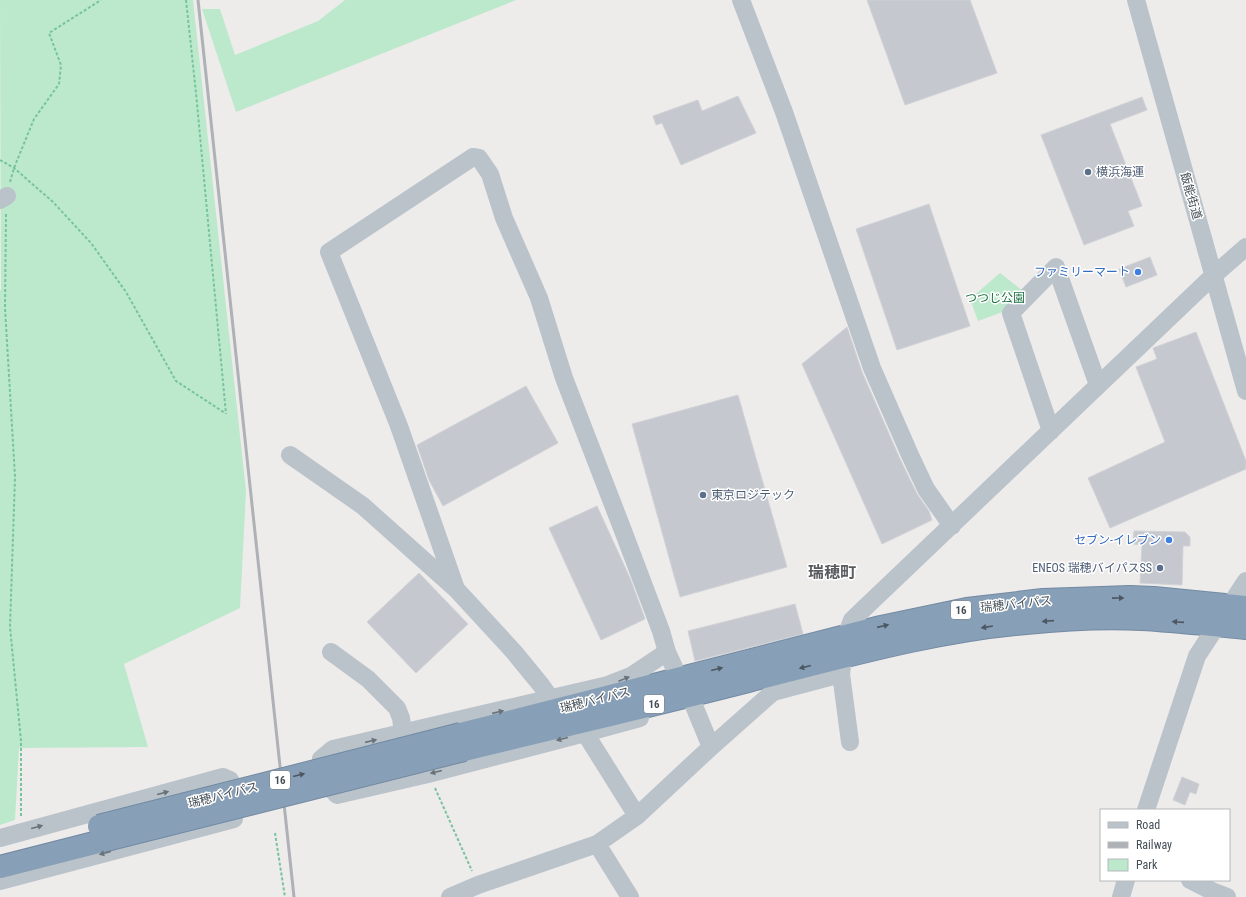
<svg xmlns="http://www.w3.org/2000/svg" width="1246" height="897" viewBox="0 0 1246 897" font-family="'Roboto Condensed','Noto Sans JP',sans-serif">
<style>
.green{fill:#bce9cc}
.building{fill:#c5c8ce;stroke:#d0d2d6}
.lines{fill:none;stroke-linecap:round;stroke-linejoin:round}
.highway-casing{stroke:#728aa2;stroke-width:24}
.path{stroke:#77c49c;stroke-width:2;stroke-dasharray:3 2;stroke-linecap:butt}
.minor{stroke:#bac3ca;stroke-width:18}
.highway{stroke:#879fb7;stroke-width:22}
.rail{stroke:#aeb1b5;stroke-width:3}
.highway-bridge-casing{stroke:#728aa2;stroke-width:24;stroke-linecap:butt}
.highway-bridge{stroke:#879fb7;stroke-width:22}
.oneway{fill:#4c5761}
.oneway2{fill:#68727a}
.service-dot{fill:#5c6f8a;stroke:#fff;stroke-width:1.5}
.shop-dot{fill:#3f7fe0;stroke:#fff;stroke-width:1.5}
.labels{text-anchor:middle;stroke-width:3;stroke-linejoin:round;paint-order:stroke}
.shield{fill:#fff;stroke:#7d8489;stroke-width:1}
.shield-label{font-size:11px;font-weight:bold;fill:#454f57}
.service-label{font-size:12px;fill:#4e5e75;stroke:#fff;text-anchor:start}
.street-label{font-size:12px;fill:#454f57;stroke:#fff}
.shop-label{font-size:12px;fill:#366cbe;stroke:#fff;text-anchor:end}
.park-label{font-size:12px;fill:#1e7044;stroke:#fff}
.district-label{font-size:16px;font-weight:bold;fill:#595c5f;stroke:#fff}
</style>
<rect width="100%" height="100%" fill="#eeebeb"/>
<path class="green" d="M0 0H193L246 491 240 608 124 664 148 747 19 748 15 820 0 825V290H1Z
M345 0H516L236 112 202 9H220L235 55 318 21Z
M1000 273 1023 291 1005 311 978 321 970 299Z"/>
<path class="building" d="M867 0H970L997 73 905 105Z
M738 96 756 133 681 165 662 123 656 125 653 116 698 100 702 111Z
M1142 97 1147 110 1110 124 1142 206 1128 211 1134 226 1084 245 1041 135Z
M929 204 970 326 897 350 856 229Z
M1150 257 1157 275 1126 287 1119 269Z
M847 327 862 372 900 459 917 494 929 511 932 520 882 544 802 364Z
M1196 332 1246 461V469L1110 528 1088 478 1165 442 1136 367 1157 359 1153 348Z
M526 386 558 443 443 506 429 480 417 445Z
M738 395 787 567 680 597 632 424Z
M597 506 630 578 645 619 601 640 549 528Z
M1134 531 1185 532 1190 537V546H1183L1182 585 1140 583 1142 545 1133 544Z
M419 573 468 624 416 673 367 622Z
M795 604 803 634 695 661 688 631Z
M1182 777 1199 784 1196 794 1190 792 1185 805 1173 800Z"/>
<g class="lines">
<g class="highway-casing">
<path id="highway" d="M461 734 881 627 967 609 1043 600 1130 597 1154 598 1246 607
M464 750C559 727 654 705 748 681 840 658 932 631 1026 623 1065 619 1104 617 1142 619 1177 621 1211 625 1246 628
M0 867 102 841"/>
</g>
<path class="path" d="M186 0 196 93 226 414
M0 160 14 168 53 202 91 243 126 292 176 381 225 413
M10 182 14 168 34 119 59 84 61 65 49 33 101 0
M6 214 5 308 15 477 10 627 21 741V816
M435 788 472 871
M275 833 285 897"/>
<path class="minor" d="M741 0 784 112 872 368 910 455 926 489 952 526
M1136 0 1246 391
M0 200 7 196
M1051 431 1011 313 1056 267 1098 385
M290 455 363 506 456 589 514 652 541 685 551 699
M456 589 399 426 329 252 473 157 479 158 490 174 504 218 539 298 564 378 622 528 661 631 667 652 679 678
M331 652 368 679 397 708 401 718 403 733
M692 701 711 747
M640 718 585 733 428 774 337 795 324 781 321 759 333 749 608 685 631 676 667 652
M585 733 637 816
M850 742 841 674 846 636 852 620 1214 275 1246 247
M1146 810 1197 656 1246 581
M0 838 223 777 230 780 234 819 0 881
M597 844 630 897
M1190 880 1214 892 1227 897
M450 897 478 885 597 844 637 816 711 747 773 692 841 674
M1121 897 1126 880"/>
<use href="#highway" class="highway"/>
<path class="rail" d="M198 0 294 897"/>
<g class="highway-bridge-casing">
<path id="highway-bridge" d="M99 826 461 734
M102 841 464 750"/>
</g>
<use href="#highway-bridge" class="highway-bridge"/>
</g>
<defs><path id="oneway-solid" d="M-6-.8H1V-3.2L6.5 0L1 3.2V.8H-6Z"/></defs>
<g class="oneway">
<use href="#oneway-solid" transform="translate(1118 598) rotate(-1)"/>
<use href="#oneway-solid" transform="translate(1048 621) rotate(176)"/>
<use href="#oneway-solid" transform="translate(1178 622) rotate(-176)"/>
<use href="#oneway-solid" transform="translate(883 626) rotate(-13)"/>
<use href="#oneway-solid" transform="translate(987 627) rotate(171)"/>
<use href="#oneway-solid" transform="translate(805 667) rotate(166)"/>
<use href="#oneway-solid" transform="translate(717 669) rotate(-14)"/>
<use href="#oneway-solid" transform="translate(299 775) rotate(-14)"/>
</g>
<g class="oneway2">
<use href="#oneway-solid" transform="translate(624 679) rotate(-22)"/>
<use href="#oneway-solid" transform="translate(498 712) rotate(-13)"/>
<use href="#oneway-solid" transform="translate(562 739) rotate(166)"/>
<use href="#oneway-solid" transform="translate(371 741) rotate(-13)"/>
<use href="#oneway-solid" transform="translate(436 772) rotate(166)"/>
<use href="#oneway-solid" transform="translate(163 793) rotate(-15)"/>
<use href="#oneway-solid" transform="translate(37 827) rotate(-15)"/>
<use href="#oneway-solid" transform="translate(105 853) rotate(165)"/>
</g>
<g class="service-dot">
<circle cx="1088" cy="172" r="4"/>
<circle cx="703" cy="495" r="4"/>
<circle cx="1160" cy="568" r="4"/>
</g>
<g class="shop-dot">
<circle cx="1138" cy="272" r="4"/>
<circle cx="1169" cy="540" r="4"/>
</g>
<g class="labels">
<g class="shield">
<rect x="951" y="601" width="20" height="18" rx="3"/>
<rect x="644" y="695" width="20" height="18" rx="3"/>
<rect x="270" y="771" width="20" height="18" rx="3"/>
</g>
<g class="shield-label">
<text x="961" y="614">16</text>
<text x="654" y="708">16</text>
<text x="280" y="784">16</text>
</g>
<g class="service-label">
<text x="1096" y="176">横浜海運</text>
<text x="711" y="499">東京ロジテック</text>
<text x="1152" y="572" text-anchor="end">ENEOS 瑞穂バイパスSS</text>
</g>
<g class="street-label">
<text transform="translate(1191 196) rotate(74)" y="4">飯能街道</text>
<text transform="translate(1016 604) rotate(-6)" y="4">瑞穂バイパス</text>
<text transform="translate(595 700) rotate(-14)" y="4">瑞穂バイパス</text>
<text transform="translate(223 795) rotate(-14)" y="4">瑞穂バイパス</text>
</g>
<g class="shop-label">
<text x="1130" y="276">ファミリーマート</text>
<text x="1161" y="544">セブン-イレブン</text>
</g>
<g class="park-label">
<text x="995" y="302">つつじ公園</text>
</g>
<g class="district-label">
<text x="832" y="578">瑞穂町</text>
</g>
</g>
<rect x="1100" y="809" width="130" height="72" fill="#ffffff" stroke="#b5b9bc"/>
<rect x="1108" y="822" width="20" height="6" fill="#bac3ca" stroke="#b5b9bc"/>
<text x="1136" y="829" font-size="12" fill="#454f57">Road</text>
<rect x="1108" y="842" width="20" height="6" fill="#aeb1b5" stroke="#b5b9bc"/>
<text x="1136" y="849" font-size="12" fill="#454f57">Railway</text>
<rect x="1108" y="859" width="20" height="12" fill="#bce9cc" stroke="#b5b9bc"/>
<text x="1136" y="869" font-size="12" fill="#454f57">Park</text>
</svg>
